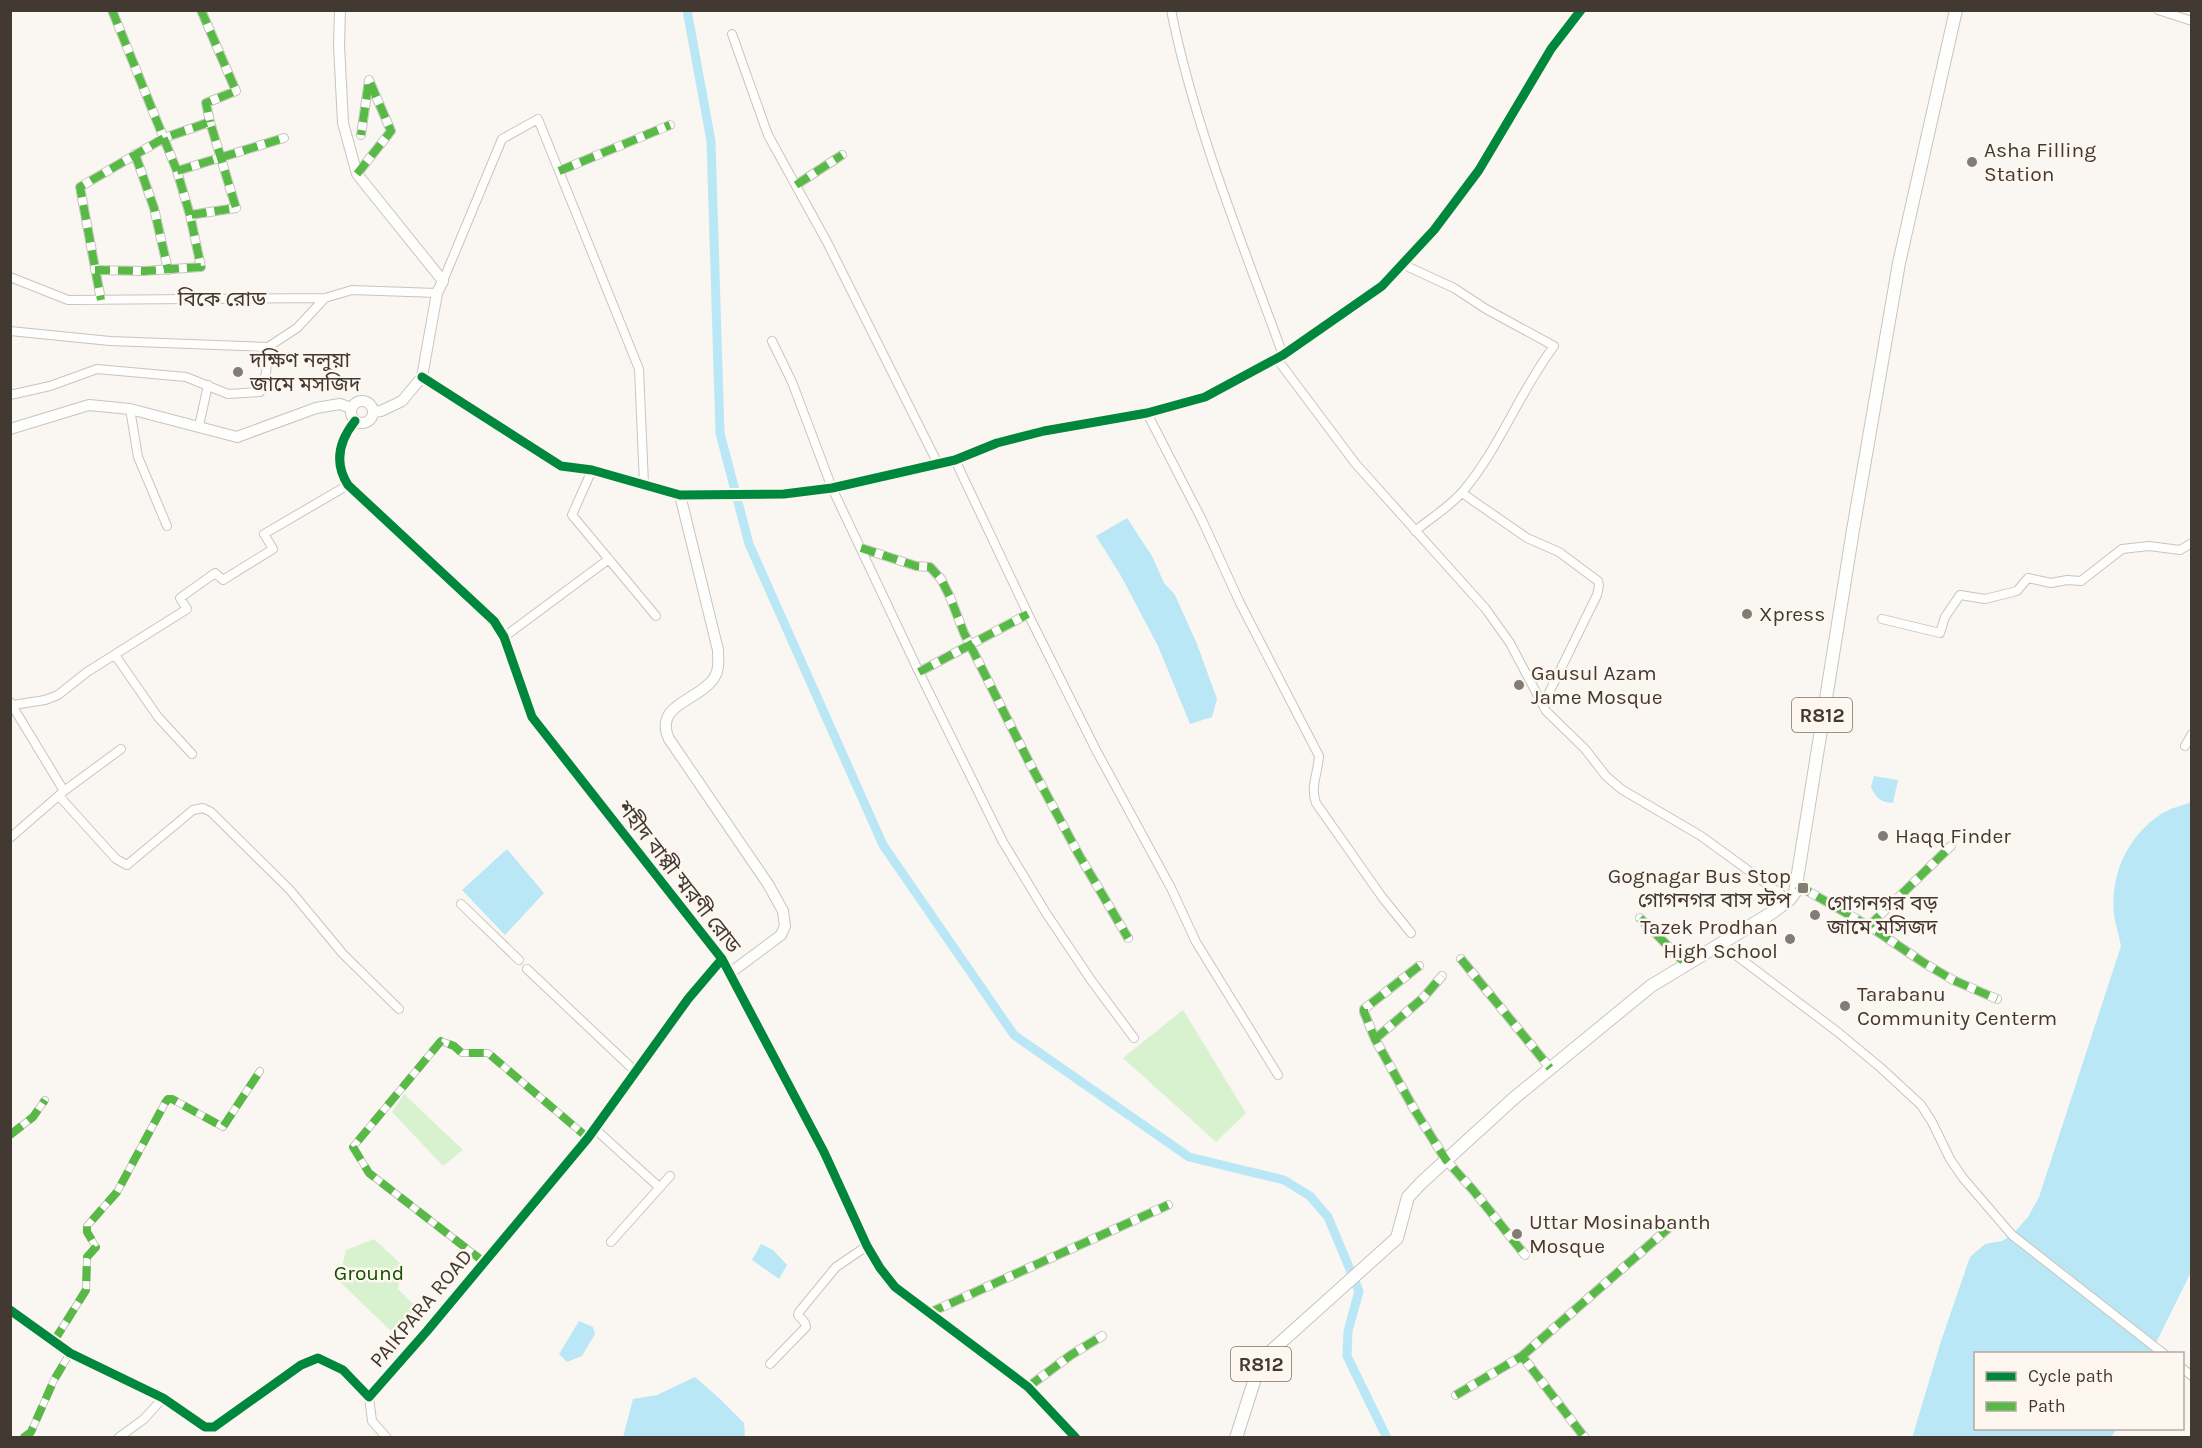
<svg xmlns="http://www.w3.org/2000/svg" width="2202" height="1448" viewBox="0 0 2202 1448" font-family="Karla,'Noto Sans Bengali',sans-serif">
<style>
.green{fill:#d8f2d0}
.water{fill:#bae7f6}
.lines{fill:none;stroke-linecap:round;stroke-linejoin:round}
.canal{stroke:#bae7f6;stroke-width:9}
.pedestrian-casing{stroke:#c9c4be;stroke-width:8}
.minor-casing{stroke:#c9c4be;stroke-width:10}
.tertiary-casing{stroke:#c9c4be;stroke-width:12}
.secondary-casing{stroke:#c9c4be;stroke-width:12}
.primary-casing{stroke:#c9c4be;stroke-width:14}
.pedestrian{stroke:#fefefd;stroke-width:6}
.minor{stroke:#fefefd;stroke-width:8}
.tertiary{stroke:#fefefd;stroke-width:10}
.secondary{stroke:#fefefd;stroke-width:10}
.primary{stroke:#fefefd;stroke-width:12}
.quiet{stroke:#58b947;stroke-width:8;stroke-dasharray:15 8;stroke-linecap:butt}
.cycleway-casing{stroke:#fef7ef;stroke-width:13}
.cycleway{stroke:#00873e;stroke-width:9}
.poi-dot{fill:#827c75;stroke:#fef7ef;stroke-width:2}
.labels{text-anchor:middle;stroke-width:5;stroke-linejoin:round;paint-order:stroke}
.shield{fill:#fef7ef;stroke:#7a736b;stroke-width:1.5}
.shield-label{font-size:20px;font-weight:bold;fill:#423a32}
.poi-label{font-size:21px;fill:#423a32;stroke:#fef7ef;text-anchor:start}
.street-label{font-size:21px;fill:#423a32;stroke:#fef7ef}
.park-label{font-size:21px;fill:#0f5001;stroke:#fef7ef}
</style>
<rect width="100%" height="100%" fill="#faf7f2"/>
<path class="green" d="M1183 1010 1246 1113 1216 1142 1123 1058Z
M404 1094 463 1150 443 1166 392 1112Z
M374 1239 402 1265 398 1289 417 1308 396 1336 339 1281 346 1250Z"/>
<path class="water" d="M1127 518 1152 556 1164 583 1175 595 1197 644 1217 699 1212 717 1190 724 1158 646 1121 576 1096 536Z
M1874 776 1898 780 1893 803C1880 802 1876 798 1871 787Z
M2191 802V1272L2151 1353 1976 1354V1428L2117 1429 2111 1437 1912 1438 1941 1341 1970 1257 1985 1244 2002 1241 2012 1235 2028 1217 2039 1197 2121 946C2119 935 2115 924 2114 914 2110 874 2128 836 2161 814 2170 808 2182 806 2191 802Z
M507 849 544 893 505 935 462 890Z
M761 1244 773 1250 787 1265 779 1279 752 1260Z
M579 1321 593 1327 595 1334 582 1356 567 1362 559 1354Z
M695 1377 719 1398 744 1423 745 1437H623L633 1399 657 1395Z"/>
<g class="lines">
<path class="canal" d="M687 10 711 141 720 433 749 544 883 845 1014 1035 1189 1157 1284 1180 1310 1196 1328 1217 1359 1291 1348 1331 1347 1356 1387 1438"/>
<g class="pedestrian-casing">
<path id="pedestrian" d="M10 1135 33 1117 45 1100
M484 1262 369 1173 353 1147 441 1041 454 1046 462 1053H488L588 1138
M54 1341 86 1290 87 1257 96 1247 87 1232V1226L117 1192 165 1103 168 1099H172L223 1127 260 1071
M23 1438 31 1432 54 1380 70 1353"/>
</g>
<g class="minor-casing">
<path id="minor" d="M112 10 177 171
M201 10 236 91 206 103 210 122
M1171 10C1195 129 1242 242 1283 355
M2158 10 2192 21
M732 34 768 135 827 242 938 464
M135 154 154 208 168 270
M1479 170 1551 49 1581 10
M559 171 670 125
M357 174 391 131 369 80 361 135
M796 185 842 155
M190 215 177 171 284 138
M1402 264 1454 288 1486 309 1554 346C1520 391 1500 447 1464 490 1451 506 1431 518 1415 531
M95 270 144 271 201 267 190 215 236 208 210 122 164 138 80 187 101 300
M10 277 68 300 325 298 352 290 437 293
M443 281 502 139 538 119 639 369 644 484
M10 331 110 341 268 347
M772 341 792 382 832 488 919 672 1003 842 1046 913 1091 980 1134 1038
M1277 359 1355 463 1485 608 1510 643 1546 711 1585 749 1606 776 1621 789 1701 836 1789 900
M10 395 50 386 97 369 186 377 228 394 260 392 266 373 268 347 297 328 325 298
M130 409 138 457 167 526
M1147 413 1202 520 1240 603 1319 756C1318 773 1310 787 1316 803L1382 897 1411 933
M199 426 208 385
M955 460 1028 614 1096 750 1171 888 1196 942 1278 1075
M592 470 572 515 656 616
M1462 493 1527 538 1559 552 1598 581 1599 586 1597 595 1543 705
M861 548 916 566 930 567 941 579 950 597 964 633 1030 764 1079 855 1128 938
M1882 619 1940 633 1945 617 1960 595 1985 599 2017 591 2028 578 2051 583 2067 580 2081 581 2122 549 2149 546 2180 550 2192 543
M504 637 609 559
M115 655 158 717 192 754
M919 672 1028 614
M10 702 64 791
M13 705 45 700 58 695 87 672 187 609 180 598 215 573 223 580 273 549 264 534 348 485
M2185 746 2192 734
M59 796 116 859 127 865 193 810 203 808 211 812 290 890 343 954 399 1009
M10 838 64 791 121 749
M1797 885 1869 926 1924 963 1953 980 1997 999
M461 904 519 960
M1640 918 1687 965
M1869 926 1951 846
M1721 944 1839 1033 1881 1068 1921 1105 1932 1122 1950 1159 1963 1178 2012 1235 2164 1354
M1461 959 1550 1068
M1419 966 1364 1009V1012L1375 1039 1414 1109 1446 1160 1473 1190 1525 1255
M527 969 636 1072
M1375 1039 1423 998 1442 976
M595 1129 659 1187
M611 1242 670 1176
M10 1310 70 1353 163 1398 205 1427H214L301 1365 318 1358 343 1370 369 1397 427 1331 588 1138 688 999 722 959
M929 1313 1168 1205
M1522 1356 1671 1226
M770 1364 806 1327 805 1323 798 1315 799 1312 836 1267 867 1246
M2182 1368 2192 1376
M1028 1387 1071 1355 1102 1336
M1456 1395 1522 1356 1585 1438
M369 1397 372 1421 387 1438
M118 1438 144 1419 163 1398"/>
</g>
<g class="tertiary-casing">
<path id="tertiary" d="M340 10 339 45 343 123 357 174 443 281 437 293 422 377 402 401 381 411 373 412
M422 377 561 466 592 470 680 495 784 494 832 488 955 460 997 443 1044 431 1147 413 1205 397 1283 355 1382 286 1434 230 1479 170
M355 421C339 441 334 463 348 485L494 621 504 637 532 717 722 959 824 1152 867 1246 880 1268 895 1287 1028 1387 1076 1438
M680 495 718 650C718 660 720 669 714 678 699 701 653 704 669 739L768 884 783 911 785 926 781 935 730 973"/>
</g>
<g class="secondary-casing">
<path id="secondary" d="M351 412a11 11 0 1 1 22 0a11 11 0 1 1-22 0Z
M10 429 89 405 130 409 237 437 316 408 340 404 351 408"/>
</g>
<g class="primary-casing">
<path id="primary" d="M1236 1438 1258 1369 1270 1352 1397 1238 1408 1197 1421 1183 1513 1099 1651 986 1773 912 1789 900 1795 892 1853 530 1899 263 1956 10"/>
</g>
<use href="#pedestrian" class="pedestrian"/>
<use href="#minor" class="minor"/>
<use href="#tertiary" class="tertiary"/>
<use href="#secondary" class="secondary"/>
<use href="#primary" class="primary"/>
<path class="quiet" d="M112 10 177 171
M201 10 236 91 206 103 210 122
M135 154 154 208 168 270
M559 171 670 125
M357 174 391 131 369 80 361 135
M796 185 842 155
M190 215 177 171 284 138
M95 270 144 271 201 267 190 215 236 208 210 122 164 138 80 187 101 300
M861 548 916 566 930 567 941 579 950 597 964 633 1030 764 1079 855 1128 938
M919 672 1028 614
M1797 885 1869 926 1924 963 1953 980 1997 999
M1640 918 1687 965
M1869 926 1951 846
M1461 959 1550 1068
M1419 966 1364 1009V1012L1375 1039 1414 1109 1446 1160 1473 1190 1525 1255
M1375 1039 1423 998 1442 976
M10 1135 33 1117 45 1100
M484 1262 369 1173 353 1147 441 1041 454 1046 462 1053H488L588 1138
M929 1313 1168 1205
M54 1341 86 1290 87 1257 96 1247 87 1232V1226L117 1192 165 1103 168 1099H172L223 1127 260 1071
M1522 1356 1671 1226
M1028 1387 1071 1355 1102 1336
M1456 1395 1522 1356 1585 1438
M23 1438 31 1432 54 1380 70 1353"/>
<g class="cycleway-casing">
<path id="cycleway" d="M422 377 561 466 592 470 680 495 784 494 832 488 955 460 997 443 1044 431 1147 413 1205 397 1283 355 1382 286 1434 230 1479 170 1551 49 1581 10
M355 421C339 441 334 463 348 485L494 621 504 637 532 717 722 959 824 1152 867 1246 880 1268 895 1287 1028 1387 1076 1438
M10 1310 70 1353 163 1398 205 1427H214L301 1365 318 1358 343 1370 369 1397 427 1331 588 1138 688 999 722 959"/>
</g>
<use href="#cycleway" class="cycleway"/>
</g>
<g class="poi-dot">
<circle cx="1972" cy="162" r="6"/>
<circle cx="238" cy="372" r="6"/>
<circle cx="1747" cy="614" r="6"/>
<circle cx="1519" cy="685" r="6"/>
<circle cx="1883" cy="836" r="6"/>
<rect x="1797" y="882" width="12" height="12" rx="3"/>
<circle cx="1815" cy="915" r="6"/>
<circle cx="1790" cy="939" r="6"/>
<circle cx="1845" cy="1006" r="6"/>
<circle cx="1517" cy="1234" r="6"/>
</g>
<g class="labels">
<g class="shield">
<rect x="1792" y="698" width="60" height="34" rx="4.5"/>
<rect x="1231" y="1347" width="60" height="34" rx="4.5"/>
</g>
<g class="shield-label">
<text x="1822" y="722">R812</text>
<text x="1261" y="1371">R812</text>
</g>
<g class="poi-label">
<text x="1984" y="157">Asha Filling<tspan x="1984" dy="24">Station</tspan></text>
<text x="250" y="367">দক্ষিণ নলুয়া<tspan x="250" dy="24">জামে মসজিদ</tspan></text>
<text x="1759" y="621">Xpress</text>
<text x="1531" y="680">Gausul Azam<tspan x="1531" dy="24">Jame Mosque</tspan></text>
<text x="1895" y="843">Haqq Finder</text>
<text x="1791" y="883" text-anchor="end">Gognagar Bus Stop<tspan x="1791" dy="24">গোগনগর বাস স্টপ</tspan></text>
<text x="1827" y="910">গোগনগর বড়<tspan x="1827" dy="24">জামে মসিজদ</tspan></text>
<text x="1778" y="934" text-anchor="end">Tazek Prodhan<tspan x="1778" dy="24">High School</tspan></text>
<text x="1857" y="1001">Tarabanu<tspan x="1857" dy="24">Community Centerm</tspan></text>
<text x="1529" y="1229">Uttar Mosinabanth<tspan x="1529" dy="24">Mosque</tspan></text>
</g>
<g class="street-label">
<text x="222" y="306">বিকে রোড</text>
<text transform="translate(679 877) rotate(52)" y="7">শহীদ বাপ্পী স্মরণী রোড</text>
<text transform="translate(421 1308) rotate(-50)" y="7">PAIKPARA ROAD</text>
</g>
<g class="park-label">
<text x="369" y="1280">Ground</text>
</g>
</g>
<rect width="2202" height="1448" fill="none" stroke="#423a32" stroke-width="24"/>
<rect x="1974" y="1352" width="210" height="78" fill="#fef7ef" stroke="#b3aba3" stroke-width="1.5"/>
<rect x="1986" y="1372" width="30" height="9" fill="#00873e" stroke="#b3aba3" stroke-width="1.5"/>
<text x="2028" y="1382" font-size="18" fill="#423a32">Cycle path</text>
<rect x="1986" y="1402" width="30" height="9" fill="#58b947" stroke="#b3aba3" stroke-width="1.5"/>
<text x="2028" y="1412" font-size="18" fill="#423a32">Path</text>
</svg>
